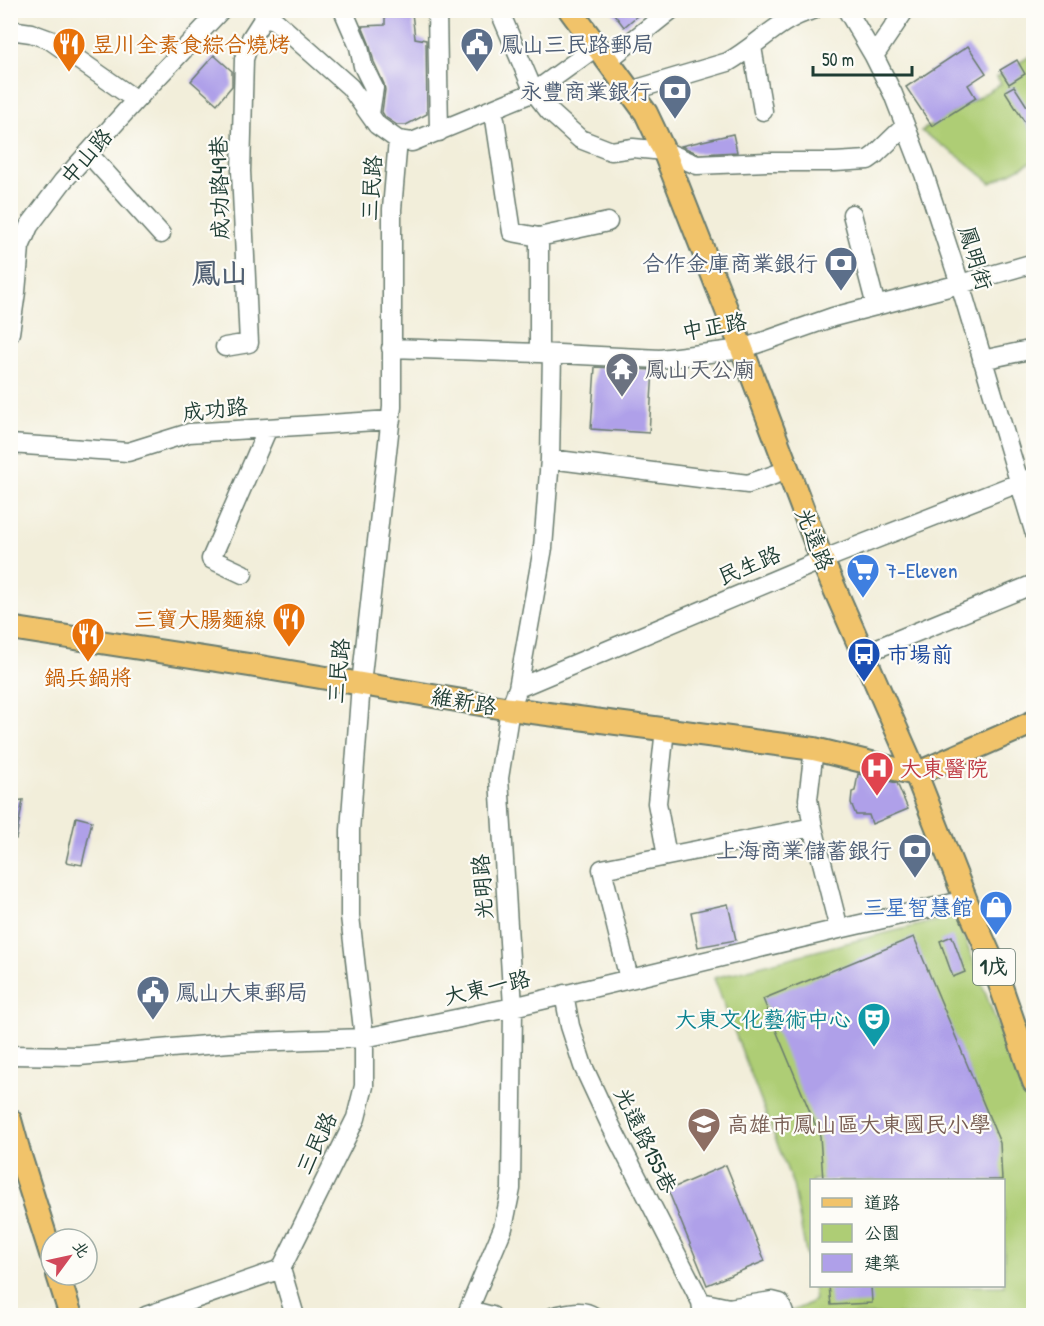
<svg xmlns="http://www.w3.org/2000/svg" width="1044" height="1326" viewBox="0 0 1044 1326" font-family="'Patrick Hand','LXGW WenKai TC',sans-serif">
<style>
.green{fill:#aecd75;stroke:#668554;stroke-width:1.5}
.building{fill:#afa0e9}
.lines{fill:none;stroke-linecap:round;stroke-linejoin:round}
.minor-casing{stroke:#697b6e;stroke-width:21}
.major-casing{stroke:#697b6e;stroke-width:26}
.minor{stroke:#fff;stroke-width:18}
.major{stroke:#f1c36a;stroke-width:22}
.labels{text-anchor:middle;stroke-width:4.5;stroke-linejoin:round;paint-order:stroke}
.shield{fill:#fdfcf7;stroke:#62766e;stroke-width:1.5}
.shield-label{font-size:21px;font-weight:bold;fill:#1f3d34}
.food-label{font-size:22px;fill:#c56008;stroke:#fdfcf7;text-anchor:start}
.service-label{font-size:22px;fill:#4e5e75;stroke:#fdfcf7;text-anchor:end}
.street-label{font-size:22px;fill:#1f3d34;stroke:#fdfcf7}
.worship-label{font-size:22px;fill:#5b616d;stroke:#fdfcf7;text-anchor:start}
.shop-label{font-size:22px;fill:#366cbe;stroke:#fdfcf7;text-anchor:start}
.transit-label{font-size:22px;fill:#164399;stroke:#fdfcf7;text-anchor:start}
.health-label{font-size:22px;fill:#be3a42;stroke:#fdfcf7;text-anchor:start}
.culture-label{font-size:22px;fill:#0d838f;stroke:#fdfcf7;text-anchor:end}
.education-label{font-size:22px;fill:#785e54;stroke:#fdfcf7;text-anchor:start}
.district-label{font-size:28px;font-weight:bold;fill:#516073;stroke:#fdfcf7}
</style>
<rect width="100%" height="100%" fill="#fdfcf7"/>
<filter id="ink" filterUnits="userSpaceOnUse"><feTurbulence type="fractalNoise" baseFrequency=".0167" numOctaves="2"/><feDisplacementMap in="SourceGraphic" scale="12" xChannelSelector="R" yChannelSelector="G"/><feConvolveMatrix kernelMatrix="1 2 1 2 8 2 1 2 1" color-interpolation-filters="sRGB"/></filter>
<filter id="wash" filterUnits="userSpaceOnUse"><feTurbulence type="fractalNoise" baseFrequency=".008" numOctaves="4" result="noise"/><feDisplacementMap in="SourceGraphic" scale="24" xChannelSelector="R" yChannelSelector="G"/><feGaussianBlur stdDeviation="1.35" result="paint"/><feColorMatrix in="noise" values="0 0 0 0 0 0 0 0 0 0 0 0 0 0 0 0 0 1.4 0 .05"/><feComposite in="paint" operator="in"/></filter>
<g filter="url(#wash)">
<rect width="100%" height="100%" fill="#f2eeda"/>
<path class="green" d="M1033 54V161L991 183 962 159 921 131 1001 84 997 77Z
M956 916 1033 1118V1315H782L804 1306 815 1300 813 1286H1004V1180H812L811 1279 793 1185 714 978 862 939Z"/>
<g id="blocks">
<path class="building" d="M611 10H644L624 27Z
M412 13 415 38 426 40 427 114 406 125H397L385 117 382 112 385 90 384 84 374 62 369 43 362 26 385 25V14Z
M968 46 986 73 968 85 976 98 932 126 906 87Z
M214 55 232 71V86L217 104 191 81Z
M1017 60 1025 74 1009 84 1000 70Z
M1014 86 1034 117V137L1005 91Z
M733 134 737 152 699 154 681 146Z
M595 367 653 370 649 433 591 429Z
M858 774 897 783 908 809 872 824 869 815H856L851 803 852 792 855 791Z
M23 800 16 839 10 838V802Z
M76 817 92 821 82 865 66 862Z
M728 904 736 940 698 947 691 912Z
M952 936 965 972 953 977 940 941Z
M914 937 1000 1143 1002 1180H823L820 1136 763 999Z
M726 1165 765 1261 707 1285 668 1190Z
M829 1286H871L872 1303 831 1305Z"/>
</g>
</g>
<g filter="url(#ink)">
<use href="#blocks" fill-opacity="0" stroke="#697b6e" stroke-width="1.5"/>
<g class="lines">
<g class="minor-casing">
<path id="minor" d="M263 10 350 87 377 125 398 140 412 142 534 92 596 47
M343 10 359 47 363 66 374 88 370 114
M437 10 439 132
M499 10 534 92 549 111 580 139 611 151 633 148 664 151 697 165 767 162H835L868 160 875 155 905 126
M847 10 874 56 893 94 924 174 960 284 1034 531
M10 30 31 33 50 40 136 100
M752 47 763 111
M874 56 905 10
M607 61 671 10
M630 91 728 62C757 46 780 18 813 10
M489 110 495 119 512 232 539 237
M88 153 161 234
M852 214 876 306
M10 333 16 292 20 247 29 226 63 181 136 100 221 10
M225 347 249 343 241 171 244 59 251 38 267 13
M391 348 539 353 660 359 742 349 833 317 960 284 1034 263
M539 353V237L608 222
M982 360 1034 349
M10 444 128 452 189 433 391 420
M550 459 748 484 788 470
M243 574 211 559 268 428
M863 654 1034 584
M518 688 822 560 1034 477
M665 729 657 803 667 856
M814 749 808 799 813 827 839 929
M629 979 602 869 813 827
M564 994 570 1026 583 1066 610 1124 701 1302 703 1316
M10 1055 79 1056 229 1043 364 1038 513 1007 839 929 966 900
M281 1269 295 1316
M701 1302 729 1308 772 1301 780 1303 785 1316
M469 1310 492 1316
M146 1316 281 1269 356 1118 364 1086V1038L350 916V830L361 684 392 407V209L398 140
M466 1316 503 1228 511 1189 513 1007 499 778 510 709 518 688 543 548 550 459 552 354
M554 1316C566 1314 582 1308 593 1316"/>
</g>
<g class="major-casing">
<path id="major" d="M570 10 646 113 664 151 742 349 822 560 916 774 970 911 991 958 1034 1082
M10 628 249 665 510 709 814 749 916 774
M916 774 1034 722
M10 1120 20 1156 51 1254
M58 1275 71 1316"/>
</g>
<use href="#minor" class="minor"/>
<use href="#major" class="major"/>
</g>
</g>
<defs>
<g id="restaurant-pin" transform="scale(1.725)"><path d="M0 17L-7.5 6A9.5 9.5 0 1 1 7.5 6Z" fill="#e8710a" stroke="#fdfcf7"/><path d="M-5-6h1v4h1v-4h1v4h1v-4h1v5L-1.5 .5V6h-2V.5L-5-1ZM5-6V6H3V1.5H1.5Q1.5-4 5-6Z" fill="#fff"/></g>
<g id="civic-pin" transform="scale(1.725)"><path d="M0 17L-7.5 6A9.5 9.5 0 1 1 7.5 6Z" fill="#5c6f8a" stroke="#fdfcf7"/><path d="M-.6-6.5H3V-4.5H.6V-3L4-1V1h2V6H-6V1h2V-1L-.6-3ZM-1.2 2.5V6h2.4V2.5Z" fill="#fff"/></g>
<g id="bank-pin" transform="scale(1.725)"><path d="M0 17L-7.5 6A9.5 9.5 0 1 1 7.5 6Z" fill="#5c6f8a" stroke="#fdfcf7"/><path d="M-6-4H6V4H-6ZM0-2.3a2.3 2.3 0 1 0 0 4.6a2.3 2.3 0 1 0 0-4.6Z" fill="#fff"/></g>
<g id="temple-pin" transform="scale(1.725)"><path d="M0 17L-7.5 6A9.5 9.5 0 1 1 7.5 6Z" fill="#6b7280" stroke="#fdfcf7"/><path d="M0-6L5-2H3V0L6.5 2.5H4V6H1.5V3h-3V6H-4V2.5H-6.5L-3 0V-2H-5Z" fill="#fff"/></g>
<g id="supermarket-pin" transform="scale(1.725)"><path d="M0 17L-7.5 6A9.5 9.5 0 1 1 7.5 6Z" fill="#3f7fe0" stroke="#fdfcf7"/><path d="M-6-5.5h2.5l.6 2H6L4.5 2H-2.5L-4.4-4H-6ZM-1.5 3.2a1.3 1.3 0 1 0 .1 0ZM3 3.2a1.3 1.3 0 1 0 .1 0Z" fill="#fff"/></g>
<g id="bus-pin" transform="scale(1.725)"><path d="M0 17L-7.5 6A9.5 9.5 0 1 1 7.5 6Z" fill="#1a4fb4" stroke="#fdfcf7"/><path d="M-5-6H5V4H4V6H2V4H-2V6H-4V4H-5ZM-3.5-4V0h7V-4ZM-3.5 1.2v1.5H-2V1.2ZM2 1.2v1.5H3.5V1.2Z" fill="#fff"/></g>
<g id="hospital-pin" transform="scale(1.725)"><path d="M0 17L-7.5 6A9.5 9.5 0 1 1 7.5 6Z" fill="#e0444e" stroke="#fdfcf7"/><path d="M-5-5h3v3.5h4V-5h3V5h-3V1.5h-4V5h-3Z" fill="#fff"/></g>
<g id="shop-pin" transform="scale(1.725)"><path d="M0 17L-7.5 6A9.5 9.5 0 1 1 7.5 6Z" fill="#3f7fe0" stroke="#fdfcf7"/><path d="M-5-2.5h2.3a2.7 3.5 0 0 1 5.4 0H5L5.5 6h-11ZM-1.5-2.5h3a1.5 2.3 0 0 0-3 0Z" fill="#fff"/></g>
<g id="theatre-pin" transform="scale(1.725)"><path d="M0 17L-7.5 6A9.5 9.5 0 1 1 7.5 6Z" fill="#0f9aa8" stroke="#fdfcf7"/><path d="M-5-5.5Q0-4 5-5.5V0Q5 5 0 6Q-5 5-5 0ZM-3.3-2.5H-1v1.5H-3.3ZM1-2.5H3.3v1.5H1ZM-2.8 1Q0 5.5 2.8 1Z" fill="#fff"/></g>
<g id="school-pin" transform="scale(1.725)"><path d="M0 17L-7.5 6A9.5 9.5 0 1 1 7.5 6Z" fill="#8d6e63" stroke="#fdfcf7"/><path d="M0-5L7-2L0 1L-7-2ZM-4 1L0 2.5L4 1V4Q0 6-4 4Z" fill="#fff"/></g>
</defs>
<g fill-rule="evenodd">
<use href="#restaurant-pin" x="69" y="44"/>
<use href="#civic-pin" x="477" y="44"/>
<use href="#bank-pin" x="675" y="91"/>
<use href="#bank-pin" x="841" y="263"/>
<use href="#temple-pin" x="622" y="369"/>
<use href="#supermarket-pin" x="863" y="570"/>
<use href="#restaurant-pin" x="289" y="619"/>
<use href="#restaurant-pin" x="88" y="634"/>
<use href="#bus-pin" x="864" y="654"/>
<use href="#hospital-pin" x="877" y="768"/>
<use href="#bank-pin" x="915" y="850"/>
<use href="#shop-pin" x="996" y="907"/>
<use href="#civic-pin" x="153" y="992"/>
<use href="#theatre-pin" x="874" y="1019"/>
<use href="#school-pin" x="704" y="1124"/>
</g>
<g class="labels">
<rect class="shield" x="973" y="949" width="42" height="36" rx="4.5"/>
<g class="shield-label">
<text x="994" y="974">1戊</text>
</g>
<g class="food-label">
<text x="92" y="52">昱川全素食綜合燒烤</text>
<text x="266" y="627" text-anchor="end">三寶大腸麵線</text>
<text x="88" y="685" text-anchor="middle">鍋兵鍋將</text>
</g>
<g class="service-label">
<text x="500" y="52" text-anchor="start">鳳山三民路郵局</text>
<text x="652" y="99">永豐商業銀行</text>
<text x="818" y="271">合作金庫商業銀行</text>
<text x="892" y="858">上海商業儲蓄銀行</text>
<text x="176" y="1000" text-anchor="start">鳳山大東郵局</text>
</g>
<g class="street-label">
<text transform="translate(86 156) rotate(-49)" y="8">中山路</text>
<text transform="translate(219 188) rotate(-91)" y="8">成功路49巷</text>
<text transform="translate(371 188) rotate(-86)" y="8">三民路</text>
<text transform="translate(976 258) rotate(73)" y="8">鳳明街</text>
<text transform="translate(714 326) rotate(-10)" y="8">中正路</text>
<text transform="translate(215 409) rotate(-6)" y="8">成功路</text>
<text transform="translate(815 539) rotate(68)" y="8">光遠路</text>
<text transform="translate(749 565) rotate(-23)" y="8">民生路</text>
<text transform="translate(338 671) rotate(-85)" y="8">三民路</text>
<text transform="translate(464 701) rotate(10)" y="8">維新路</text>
<text transform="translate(482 887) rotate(-94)" y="8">光明路</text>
<text transform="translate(487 987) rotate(-13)" y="8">大東一路</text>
<text transform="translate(646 1140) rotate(64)" y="8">光遠路155巷</text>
<text transform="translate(316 1143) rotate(-65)" y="8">三民路</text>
</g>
<g class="worship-label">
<text x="645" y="377">鳳山天公廟</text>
</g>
<g class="shop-label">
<text x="886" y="578">7-Eleven</text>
<text x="973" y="915" text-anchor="end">三星智慧館</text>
</g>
<g class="transit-label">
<text x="887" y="662">市場前</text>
</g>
<g class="health-label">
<text x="900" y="776">大東醫院</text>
</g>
<g class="culture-label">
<text x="851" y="1027">大東文化藝術中心</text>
</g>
<g class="education-label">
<text x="727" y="1132">高雄市鳳山區大東國民小學</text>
</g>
<g class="district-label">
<text x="220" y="283">鳳山</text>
</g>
</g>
<rect width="1044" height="1326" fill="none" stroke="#fdfcf7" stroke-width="36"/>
<rect x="810" y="1179" width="195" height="108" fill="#fdfcf7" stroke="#a4b0a9" stroke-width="1.5"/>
<rect x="822" y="1198" width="30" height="9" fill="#f1c36a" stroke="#a4b0a9" stroke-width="1.5"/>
<text x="864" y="1209" font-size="18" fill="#1f3d34">道路</text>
<rect x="822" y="1224" width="30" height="18" fill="#aecd75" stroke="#a4b0a9" stroke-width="1.5"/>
<text x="864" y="1239" font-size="18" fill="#1f3d34">公園</text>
<rect x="822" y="1254" width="30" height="18" fill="#afa0e9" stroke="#a4b0a9" stroke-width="1.5"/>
<text x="864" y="1269" font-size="18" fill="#1f3d34">建築</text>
<g transform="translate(69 1257) rotate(57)"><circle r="28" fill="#fdfcf7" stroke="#a4b0a9" stroke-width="1.5"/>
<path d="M0-4.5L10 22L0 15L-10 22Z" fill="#d1495b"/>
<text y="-9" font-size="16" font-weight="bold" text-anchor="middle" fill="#1f3d34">北</text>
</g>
<path d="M813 66v9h99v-9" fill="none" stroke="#1f3d34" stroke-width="3"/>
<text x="822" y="66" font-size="18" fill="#1f3d34" stroke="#fdfcf7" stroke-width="4.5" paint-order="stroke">50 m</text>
</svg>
